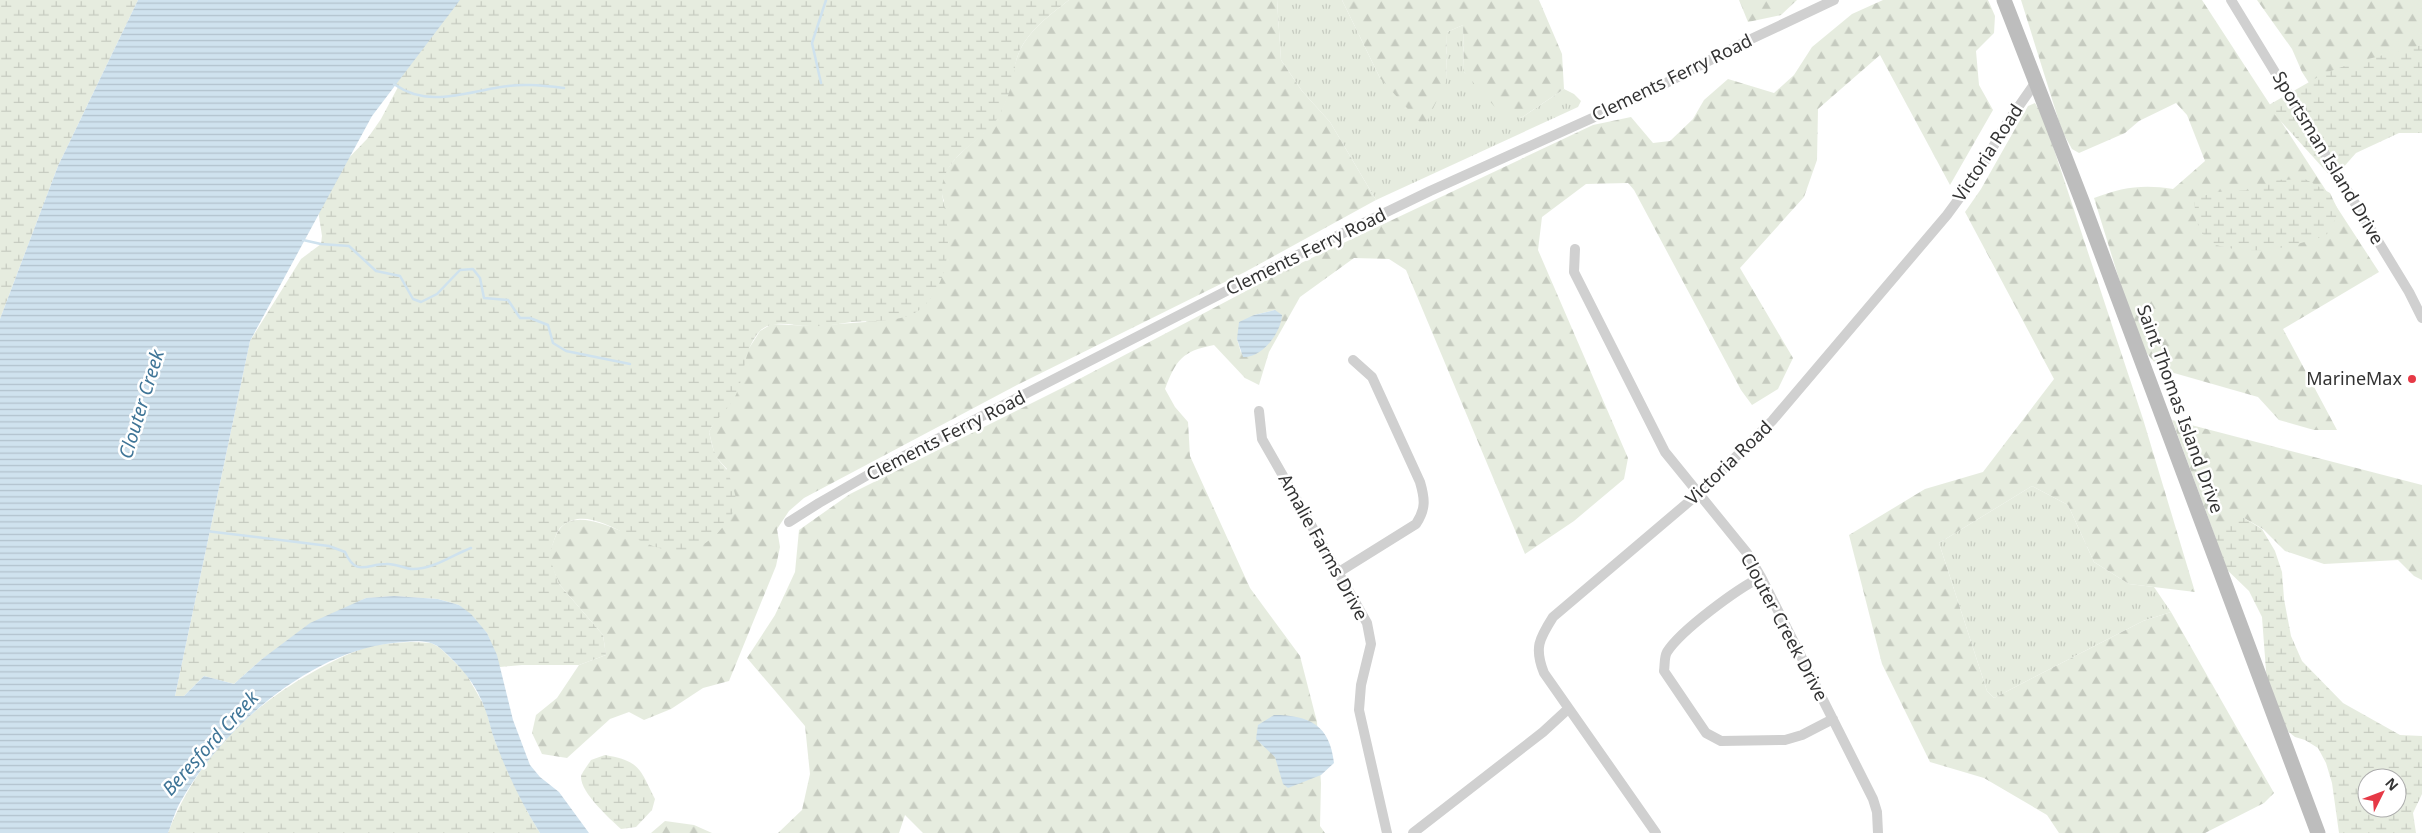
<svg xmlns="http://www.w3.org/2000/svg" width="2422" height="833" viewBox="0 0 2422 833" font-family="'Noto Sans',sans-serif">
<style>
.grass{fill:url(#grass-tufts)}
.forest{fill:url(#forest-firs);fill-rule:evenodd}
.wetland{fill:url(#wetland-marsh);fill-rule:evenodd}
.water{fill:url(#water-rules)}
.lines{fill:none;stroke-linecap:round;stroke-linejoin:round}
.stream{stroke:#cfe2ee;stroke-width:2.5}
.street{stroke:#d0d0d0;stroke-width:10}
.secondary{stroke:#bdbdbd;stroke-width:15}
.poi-dot{fill:#e63946;stroke:#fff;stroke-width:2}
.labels{text-anchor:middle;stroke-width:5;stroke-linejoin:round;paint-order:stroke}
.street-label{font-size:18px;fill:#333;stroke:#fff}
.poi-label{font-size:18px;fill:#333;stroke:#fff;text-anchor:end}
.water-label{font-size:19px;font-style:italic;fill:#3f7597;stroke:#fff}
</style>
<defs>
<pattern id="grass-tufts" width="24" height="20" patternUnits="userSpaceOnUse" patternTransform="scale(1.25)"><rect width="24" height="20" fill="#e6ecdf"/><path d="M3 7l-1-3M5 7V3M7 7l1-3M15 17l-1-3M17 17v-4M19 17l1-3" fill="none" stroke="#c6cbc0"/></pattern>
<pattern id="forest-firs" width="22" height="20" patternUnits="userSpaceOnUse" patternTransform="scale(1.25)"><rect width="22" height="20" fill="#e6ecdf"/><path d="M5 1l3.5 6h-7zM16 11l3.5 6h-7z" fill="#c6cbc0"/></pattern>
<pattern id="wetland-marsh" width="20" height="14" patternUnits="userSpaceOnUse" patternTransform="scale(1.25)"><rect width="20" height="14" fill="#e6ecdf"/><path d="M1 5h8M5 5V1M11 12h8M15 12V8" fill="none" stroke="#c6cbc0"/></pattern>
<pattern id="water-rules" width="6" height="5" patternUnits="userSpaceOnUse" patternTransform="scale(1.25)"><rect width="6" height="5" fill="#cfe2ee"/><path d="M0 2.5h6" fill="none" stroke="#b2c2cd"/></pattern>
</defs>
<rect width="100%" height="100%" fill="#fff"/>
<path class="grass" d="M1277 0H1342L1380 78 1446 82 1447 32 1463 25 1464 72 1521 118 1564 89 1574 94 1581 101 1578 107 1376 200 1330 122 1302 91 1281 60Z
M2032 486 2068 505 2094 562 2129 584 2154 587 2171 612 2143 621 1994 698 1987 691 1939 543Z"/>
<path class="forest" d="M1069 0H1277L1281 60 1302 91 1330 122 1376 200 1245 272 1017 385 804 498 789 511 777 529 780 547 776 566 729 681 703 688 671 709 644 720 629 712 610 719 567 758 542 754 532 733 536 715 557 698 579 665 606 655 603 635 559 584 548 556C552 548 554 537 559 530 572 510 604 524 621 531L727 469 715 456 709 432 716 419 734 398 746 353 760 331 772 324 811 326 866 322 944 201C930 163 982 143 998 116 1012 94 1010 77 1018 55 1027 31 1050 15 1069 0Z
M1342 0H1539L1562 54 1564 89 1521 118 1494 106 1464 72 1463 25 1447 32 1446 82 1424 127 1380 78Z
M1739 0H1797L1781 15 1748 22Z
M1883 0H1988L1995 16 1994 33 1976 51 1979 85 1993 110 1950 185 1880 55 1818 109 1817 160 1804 197 1740 268 1793 358 1778 389 1752 405 1741 390 1634 190 1628 183 1586 184 1542 217 1538 250 1628 458 1624 479 1574 521 1525 554 1406 270 1389 259 1354 258 1300 297 1269 352 1259 385 1245 378 1214 345C1182 351 1176 360 1165 389L1175 407 1188 422 1190 456 1250 588 1300 656 1317 722 1321 783 1320 826 1325 833H923L905 815 899 833H778L802 810 810 774 805 726 747 658 775 615 795 572 799 530 850 494 1066 386 1282 272 1593 125 1631 117 1653 143 1670 141 1693 119 1704 100 1728 79 1774 93 1794 75 1812 47 1852 14ZM1275 310 1241 353 1237 339 1254 315Z
M2021 0H2202L2379 272 2283 329 2337 430H2314L2279 420 2258 397 2160 369 2139 344 2094 198C2122 187 2144 184 2173 189L2205 161 2187 115 2176 103 2139 121 2125 133 2079 153 2072 149 2062 131Z
M2257 0H2422V45C2384 60 2346 61 2309 83L2302 72 2292 49Z
M2035 103 2044 119 2143 419 2195 592 2129 584 2094 562 2068 505 2032 486 1939 543 1987 691 1994 698 2143 621 2171 612 2274 793 2264 803 2205 833H2059L2047 815 1984 778 1930 762 1882 664 1849 535 1925 489 1983 472 2054 379 1965 212 1981 189 2028 106Z
M2172 420 2422 485V580L2414 576 2398 560 2324 564 2285 551 2263 529 2244 518 2216 539Z
M665 821 694 825 712 833H651Z"/>
<path class="wetland" d="M0 0H138L58 166 0 319Z
M397 0H1069C1050 15 1027 31 1018 55 1015 62 1015 70 1013 77 1010 92 1005 107 997 119 981 142 951 152 943 181 940 193 945 206 946 218 951 247 947 281 926 304 908 324 875 320 851 322 837 324 823 327 810 326 793 326 772 318 759 332 742 352 746 377 734 399 726 411 716 419 709 432 711 439 712 447 715 454 717 460 723 464 726 469 730 476 733 487 735 494 738 508 730 519 722 528 665 596 602 488 560 528 555 534 552 548 549 556L559 584 603 635 606 655 579 665H522L500 667 487 633 459 605 438 599 394 596 366 598 338 612 262 659 234 684 204 676 184 696H175L250 341 301 259 321 244 322 236 318 210 340 167 367 139 381 119 398 87 388 79Z
M2422 45V133H2399L2356 153 2333 179 2267 106 2325 73 2353 63Z
M2305 179 2330 193 2339 212 2326 236C2279 249 2257 257 2208 243L2196 221 2194 199 2216 192 2251 190 2277 180Z
M2244 518 2262 529 2275 551 2282 572 2284 599 2291 636 2302 661 2343 703 2400 735 2422 736V794L2413 813 2416 833H2339L2332 783 2326 763 2318 748 2305 740 2295 737 2284 728 2267 684 2262 617 2249 591 2223 566 2213 542 2230 519ZM2367 778H2397V808H2367Z
M411 642 431 643 439 647 465 672 485 707 495 741 527 811 540 833H168C195 762 247 708 313 672 333 661 355 649 377 645 388 643 400 643 411 642Z
M605 755C640 761 640 769 655 799L652 810 636 827 621 829C610 819 581 793 581 777 582 772 588 765 591 760Z"/>
<path class="water" d="M138 0H460L372 116 250 341 175 696H184L204 676 234 684 262 659 310 623 366 598 394 596 438 599 459 605 471 614 487 633 497 655 513 720 530 765 540 777 559 792 589 833H540C522 804 507 773 495 741 491 731 489 719 485 709 477 685 459 664 440 648 428 638 407 642 393 643 308 652 221 730 181 801 175 811 172 823 168 833H0V319L58 166Z
M1275 310 1282 315C1281 333 1262 358 1243 357L1237 339 1239 322 1254 315Z
M1274 715C1309 715 1330 725 1334 763L1321 775 1288 788 1283 784 1275 757 1256 739 1258 725Z"/>
<g class="lines">
<path class="stream" d="M821 83 812 43 826 0
M394 84C426 107 461 94 495 88 518 83 541 85 564 88
M303 240 321 244 349 246 376 271 400 276 413 299 421 302 437 294 460 270 473 269 480 278 484 298 508 300 520 318H530L548 325 553 343 566 351 630 364
M206 531 329 546 345 552C356 577 367 564 386 564 396 563 404 569 413 569 434 569 452 555 471 548"/>
<path class="street" d="M2231 0 2409 292 2422 318
M1575 249 1574 272 1665 452 1747 553 1761 577 1873 799 1877 812 1878 833
M1259 411 1262 439 1367 623 1371 644 1361 685 1359 710 1387 833
M789 522 819 503 873 472 1275 266 1430 191 1639 97 1749 40 1834 0
M1339 572 1416 524C1426 509 1425 499 1420 482L1372 377 1353 360
M1761 577C1737 589 1681 630 1667 652 1664 657 1665 665 1664 671L1706 733 1721 741 1785 740 1802 735 1833 719
M1413 833 1543 732 1568 709
M1656 833 1544 673C1534 648 1539 639 1553 617L1698 494 1772 421 1947 215 1980 170 2005 126 2035 83"/>
<path class="secondary" d="M2004 0 2082 201 2318 833"/>
</g>
<circle class="poi-dot" cx="2412" cy="379" r="5"/>
<g class="labels">
<g class="street-label">
<text transform="translate(1672 78) rotate(-26)" y="6">Clements Ferry Road</text>
<text transform="translate(1988 153) rotate(-57)" y="6">Victoria Road</text>
<text transform="translate(2328 158) rotate(59)" y="6">Sportsman Island Drive</text>
<text transform="translate(1306 252) rotate(-26)" y="6">Clements Ferry Road</text>
<text transform="translate(2180 409) rotate(70)" y="6">Saint Thomas Island Drive</text>
<text transform="translate(946 436) rotate(-27)" y="6">Clements Ferry Road</text>
<text transform="translate(1729 463) rotate(-44)" y="6">Victoria Road</text>
<text transform="translate(1323 547) rotate(61)" y="6">Amalie Farms Drive</text>
<text transform="translate(1784 627) rotate(62)" y="6">Clouter Creek Drive</text>
</g>
<g class="poi-label">
<text x="2402" y="385">MarineMax</text>
</g>
<g class="water-label">
<text transform="translate(141 404) rotate(-73)" y="7">Clouter Creek</text>
<text transform="translate(210 743) rotate(-48)" y="7">Beresford Creek</text>
</g>
</g>
<g transform="translate(2382 793) rotate(48)"><circle r="24" fill="#ffffff" stroke="#adadad"/>
<path d="M0-4L9 19L0 12L-9 19Z" fill="#e63946"/>
<text y="-8" font-size="14" font-weight="bold" text-anchor="middle" fill="#333333">N</text>
</g>
</svg>
